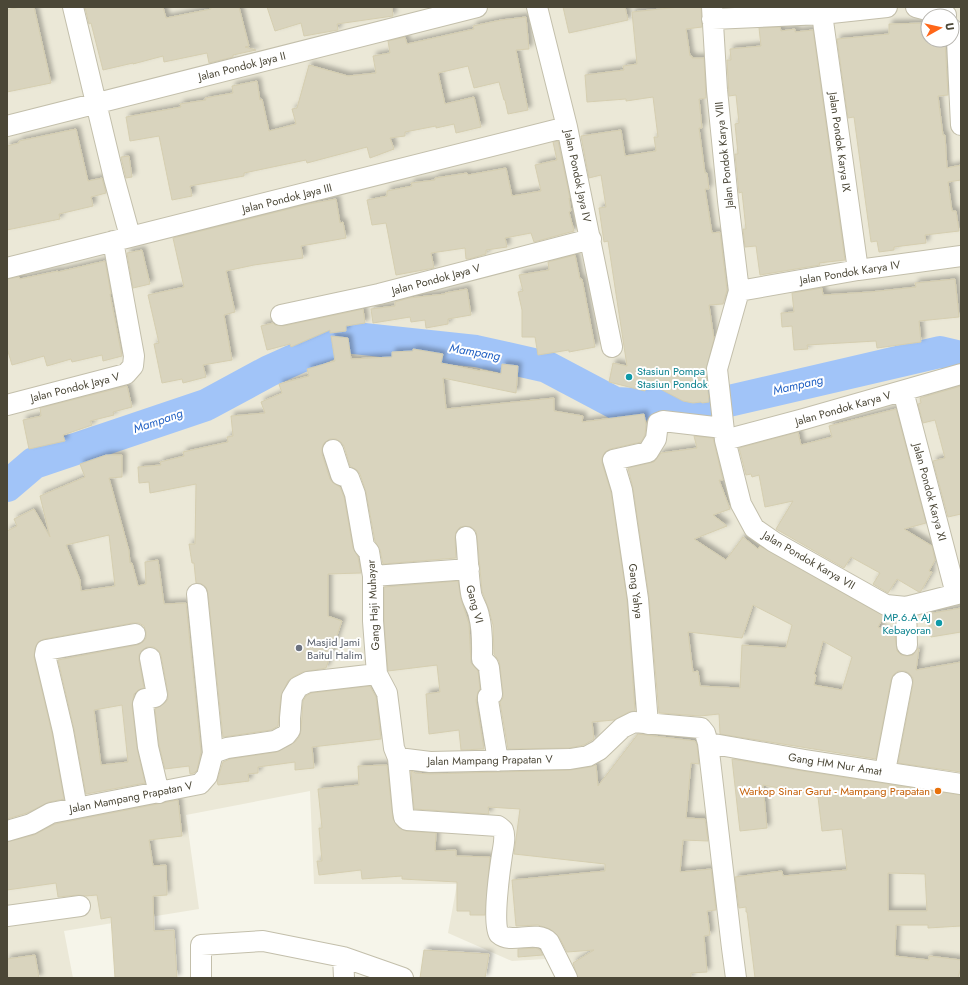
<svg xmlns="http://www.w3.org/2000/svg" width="968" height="985" viewBox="0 0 968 985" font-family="Jost,sans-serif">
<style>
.residential{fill:#ebe8d7;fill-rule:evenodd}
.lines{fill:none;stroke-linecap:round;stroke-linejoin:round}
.river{stroke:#a1c4f8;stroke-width:32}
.building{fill:#d9d4be;stroke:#d5ceb0;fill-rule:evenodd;filter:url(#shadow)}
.minor-casing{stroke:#c3bfab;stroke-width:22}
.minor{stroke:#fff;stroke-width:20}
.culture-dot{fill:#0f9aa8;stroke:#fff;stroke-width:1.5}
.worship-dot{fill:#6b7280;stroke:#fff;stroke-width:1.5}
.food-dot{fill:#e8710a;stroke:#fff;stroke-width:1.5}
.labels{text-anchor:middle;stroke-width:4;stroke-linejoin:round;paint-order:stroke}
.street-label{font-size:11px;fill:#4b4737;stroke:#fff}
.culture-label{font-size:11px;fill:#0d838f;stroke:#fff;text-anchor:start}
.worship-label{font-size:11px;fill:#5b616d;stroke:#fff;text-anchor:start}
.food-label{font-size:11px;fill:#c56008;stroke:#fff;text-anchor:end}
.water-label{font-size:12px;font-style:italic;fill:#2362c4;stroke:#fff}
</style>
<defs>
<filter id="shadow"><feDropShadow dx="3.5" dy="-3.5" stdDeviation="2" flood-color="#0004"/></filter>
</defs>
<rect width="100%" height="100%" fill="#f6f5ea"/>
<path class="residential" d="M7 7H961V978H570L562 958 512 961 448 933 457 884H314L310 791 186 815 199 909 64 931 73 978H7ZM928 16H952V40H928Z"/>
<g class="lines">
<path class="river" d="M7 486 34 463 206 405 269 371 345 337 476 351 547 367 615 403 703 407 940 352 961 357"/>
</g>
<path class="building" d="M20 7H34L51 83 7 92V10Z
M85 7H163L166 18 211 9V7H239L249 46 245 47 256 50 233 55V57L209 63 207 53 164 62 163 56 133 64V63L103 70 91 23 89 24Z
M267 7H392L393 16 337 24 338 30 304 36 301 23 275 31Z
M563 7H625L628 20 569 33Z
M679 7H701L702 27 686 29 690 56H692V58H704L706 98 699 99 702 128H699L705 173H707L709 189H705L712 233 720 232 727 290 723 304 709 305 714 339 706 370 709 402 702 403 701 402 693 403 683 401 647 382 645 391 609 382 613 363 627 366 608 241 604 242 599 208 606 207 601 175 589 178 581 136 621 130 625 156 656 151 654 137H658L653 97 626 101V99L587 102 585 75 624 70 623 66 637 64 632 12Z
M526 17 529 49 516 50 528 110 508 114 505 100H504L499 82 474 88 468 66 438 73 445 104 474 97 481 127 456 133 454 124 436 128V126L405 132V136L390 138 394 149 370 158 367 147 307 163 306 160 244 173V176L190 186 192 196 172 200 159 136 130 141 126 117 181 107 180 104 206 100 205 98 233 93 232 86 257 81 260 100 262 99 269 131 296 124 292 109 297 108 309 65 348 76 376 73 373 56 390 53 388 41 405 37 407 44 474 29 473 26 501 20Z
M928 23V40H945L948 95 938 96 943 135H945L947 168 961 165V180L948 182 952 211H956L959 231 925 235 926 243 894 247V250L879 252 877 241 871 242 854 117 848 118 837 39 889 34V24Z
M780 27 781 31 795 29V32L813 30 845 260 819 263 820 265 760 275 756 246 745 247 743 229H746L742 192 739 193 735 154H738L735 124 739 123 736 95 729 96 727 60H731L730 49 761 46 759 28Z
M76 129 88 181 102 178 106 193 91 197 93 206 59 214 60 219 7 230V146L19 143V141Z
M558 141 570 198H569L571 211 569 212 574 231 534 242 531 233 505 238 507 247 486 250V254L469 259H466L465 248 431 253 434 268 396 275 386 223 372 225 367 200 387 196V191L412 186 411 183 435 180V178L467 173 468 175 506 168 512 196 541 191 535 165 557 160 553 142Z
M129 156 132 177 126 178 121 157Z
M336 199 340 223 343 222 346 238 301 246 303 258 254 265 226 271 235 312 224 315 232 360 203 365 206 377 183 383 182 379 162 383 154 344 159 343 148 295 184 287 173 238 309 204Z
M142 250 150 284 133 288 127 253Z
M575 255 580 279H582L595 347 569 352V350L538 355 535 337H522V310L518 292 523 291 519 275 549 270 548 262Z
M105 261 111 294H110L122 356 103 361 102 355 72 362 71 359 47 366 44 356 12 365 7 348V279L19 277 20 279 58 271V272Z
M955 279 959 317 919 321 921 342 877 348 876 341 807 345 808 349 794 350 792 326 782 327 781 313 794 312 792 293 822 288 823 295 870 292 916 287 915 283Z
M467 289 471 315 448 319V324L426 328 425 320 411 322 410 317 373 323 371 309 395 306V302L409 298 445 294V293Z
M363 309 365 323 346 326V331L330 333V330L291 347 290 344 267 350 261 326 273 323 275 325 283 326Z
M331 336 348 338 351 359 392 357V352L413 351V349L443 354 441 363 480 371V370L501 374 502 364 518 366 516 393 443 378 446 409 554 398V411L583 416 582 422 644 414 646 425 645 435 641 442 610 449 605 452 602 458V463L611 492 627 600 635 711 629 712 614 720 592 722 594 739 584 745 569 748 508 749 500 702 503 698V693L500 667 499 661 494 654 493 625 489 610 482 591 477 536 476 531 471 527 465 526 460 527 456 532 455 538 456 558 383 564 380 550 375 541 366 492 360 474 357 470 350 466 344 446 341 442 336 439H330L324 443 322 448V454L330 479 333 483 340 487 344 497 353 548 358 557 361 573 328 574V616L342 621 326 668 303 672 293 677 288 681 281 696 278 726 271 730 223 737 208 593 206 587 202 584 196 583 194 563H192L189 544H195L196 484 150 493 149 482 139 483 138 467 161 465 160 462 184 456 183 452 228 442 227 437 233 436 231 416 265 413 261 402 282 393 279 384 309 376 307 369 335 361Z
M127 386 132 407 113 412 114 415 90 421 92 425 63 435 65 441 29 449 23 420 41 416 40 408Z
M961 386V514L948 517 933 461 945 458 935 420 923 423 918 404 921 403 920 398Z
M896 409 926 523 904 529 932 546 935 560 929 571 932 572 921 591 919 592 897 579 888 593 873 584 880 573 851 557 844 568 776 529 793 501 765 507 759 475 752 477 751 474 746 475 739 448 798 432 801 445 832 437 829 426Z
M694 436 713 438 723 480H719L730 509 713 515 727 526 694 539 726 560 743 537 758 549 760 546 884 616 878 627 895 636 897 651 901 655 907 656 913 655 918 648 919 649 916 670 961 662V772L898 763 913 684V678L909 673 905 671H898L893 675 891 680 876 759 720 734 719 714 700 716 659 713 649 597 633 488 628 468 654 462 661 453 697 448ZM753 605 792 625 786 648 742 645 740 688 700 686 698 671 693 672 688 632 742 638ZM823 641 852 657 842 690 814 685 816 675 814 674Z
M106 455H122V477L109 478 129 551 130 563H132L138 586 146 584 145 562 158 560 164 604 186 603 201 752 197 770 194 773 190 774 189 766 165 769 159 745 155 709 165 703 168 699V693L161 655 159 651 154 647H147L142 650 139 655V660L144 688 138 690 134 694 132 705 137 748 145 783 86 794 74 729 58 660 137 645 143 642 146 638V632L144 626 139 623H133L44 639 38 642 35 648 34 657 52 733 64 799 49 802 27 813 7 819V531L17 526 14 519 34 509 50 537 40 496 85 477 80 464ZM109 535 115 586 81 591 80 580 66 545ZM122 705 128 762 101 765 94 710Z
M458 581 461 599 469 624 471 663 478 671 480 689 478 692 476 700 484 749 461 750 459 730 429 734 426 694 440 692 437 665 388 671 384 621V587Z
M961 608V632L931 637 927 614Z
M370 686 376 697 381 739 312 747 314 768 295 770V762L258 767V773L248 774 249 781 218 785 217 781 223 762 230 759 277 752 295 742 299 737 301 730 303 701 306 696 311 693Z
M638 734 695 741 697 745 699 764 691 763 686 818 705 819 708 841 683 840 680 872 711 869 716 910 707 911 710 935 704 936 707 972 691 973V978H578L573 963 594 950 567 952 559 937 550 929 538 925 516 926 512 880 605 871V864L514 854 520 809 488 807 489 814 414 809 411 771 414 772 415 773 430 774 570 770 590 767 596 765 598 786Z
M732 759 803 771 961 795V926L928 928V925H896L895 956 929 960V956L961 960V967L958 978H755L747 912H746V907L739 908 735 877 782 871 783 876 847 870 842 829 822 831 818 797H816L817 795 763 785 767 828 740 831ZM888 873 925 874 927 911H888Z
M387 765 393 819 399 828 406 831 436 833 435 851 456 850V856L490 857 485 915H470V911H457V882L402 879V876L362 879 361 870 319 875 317 861H322L319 828H322L318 789 359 785 358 766Z
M178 800 182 836 149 840 153 866 166 865 167 895 153 896 154 931 174 930 177 978H115L111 917 101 919 97 895 86 896 78 895 58 897 56 883 7 890V842L34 835 55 824Z
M536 948 540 950 543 955 518 957V949Z
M424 950 489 954 485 978H420Z
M35 955 39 978H7V959Z"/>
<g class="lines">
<g class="minor-casing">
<path id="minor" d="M73 7 114 178 130 236
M537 7 567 127 612 347
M712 7 717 90 728 201 739 291 717 369 725 440 741 504 754 528 774 542 886 605 906 607 961 593
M916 7 946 15
M822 14 858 270
M712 19 822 14 887 7
M952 29 957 40 961 125
M7 126 477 7
M7 268 567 127
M739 291 858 270 961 256
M281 315 379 294 591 239
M903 391 956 594
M7 405 126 374 133 366 134 356 113 241
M725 440 804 419 961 374
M333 450 341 475 349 478 355 494 364 546 369 552 373 576V621L377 674 387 693 394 748 398 758 430 762 570 759 588 756 599 750 622 728 634 722 701 728 705 733 708 743 732 948 736 978
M466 537C468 556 468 575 471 593 472 601 478 608 479 616 483 630 482 645 482 659L488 665 489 668 492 694 488 697V700L498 761
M373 576 469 569
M197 594 213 753
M906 607 907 645
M150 658 157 695 155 697 145 699 143 704 148 747 159 793
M648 724 638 599 622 490 613 460 648 452 656 439 658 423 663 421 723 428
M708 743 805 760 961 784
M398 758 403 811 404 817 407 820 498 826C500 827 502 829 503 830 506 837 503 848 502 855 500 868 492 926 499 934 511 945 537 929 549 942L567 978
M885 771 902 682
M77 808 63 731 45 655 46 650 135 634
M7 831 31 824 51 813 200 784 207 776 213 753 227 748 275 741 286 735 290 730V718L292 697 298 687 308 682 377 674
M7 916 80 906
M343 957 344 978
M201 978V945L263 941 343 957 403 978"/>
</g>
<use href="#minor" class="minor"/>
</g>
<g class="culture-dot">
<circle cx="629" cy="377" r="4"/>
<circle cx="939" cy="623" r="4"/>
</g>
<circle class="worship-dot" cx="299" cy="648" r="4"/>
<circle class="food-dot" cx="938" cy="791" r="4"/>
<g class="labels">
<g class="street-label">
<text transform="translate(242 66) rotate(-14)" y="4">Jalan Pondok Jaya II</text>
<text transform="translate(840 142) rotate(82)" y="4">Jalan Pondok Karya IX</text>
<text transform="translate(724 155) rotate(-96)" y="4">Jalan Pondok Karya VIII</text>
<text transform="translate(578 176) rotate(78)" y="4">Jalan Pondok Jaya IV</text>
<text transform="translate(287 198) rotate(-14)" y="4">Jalan Pondok Jaya III</text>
<text transform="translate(850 272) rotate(-9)" y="4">Jalan Pondok Karya IV</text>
<text transform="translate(436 279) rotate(-15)" y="4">Jalan Pondok Jaya V</text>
<text transform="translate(75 387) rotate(-14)" y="4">Jalan Pondok Jaya V</text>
<text transform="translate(843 408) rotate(-16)" y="4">Jalan Pondok Karya V</text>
<text transform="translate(930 492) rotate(75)" y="4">Jalan Pondok Karya XI</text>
<text transform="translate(809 560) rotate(30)" y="4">Jalan Pondok Karya VII</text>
<text transform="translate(636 591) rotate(83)" y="4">Gang Yahya</text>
<text transform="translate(475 604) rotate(75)" y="4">Gang VI</text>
<text transform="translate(373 605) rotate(-93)" y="4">Gang Haji Muhayar</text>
<text transform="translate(490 760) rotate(-1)" y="4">Jalan Mampang Prapatan V</text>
<text transform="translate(835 764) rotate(9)" y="4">Gang HM Nur Amat</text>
<text transform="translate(131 797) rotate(-11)" y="4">Jalan Mampang Prapatan V</text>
</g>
<g class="culture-label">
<text x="637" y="375">Stasiun Pompa<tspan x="637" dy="13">Stasiun Pondok</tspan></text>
<text x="931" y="621" text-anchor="end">MP.6.A AJ<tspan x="931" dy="13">Kebayoran</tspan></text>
</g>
<g class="worship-label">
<text x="307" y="646">Masjid Jami<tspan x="307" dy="13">Baitul Halim</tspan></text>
</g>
<g class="food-label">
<text x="930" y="795">Warkop Sinar Garut - Mampang Prapatan</text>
</g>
<g class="water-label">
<text transform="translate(475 352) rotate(10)" y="4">Mampang</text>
<text transform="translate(798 385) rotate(-13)" y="4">Mampang</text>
<text transform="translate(158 421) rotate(-19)" y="4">Mampang</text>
</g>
</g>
<rect width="968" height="985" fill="none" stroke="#4b4737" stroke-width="16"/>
<g transform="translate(940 28) rotate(82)"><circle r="19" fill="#ffffff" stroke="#b7b5af"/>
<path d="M0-3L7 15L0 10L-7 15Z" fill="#ff6618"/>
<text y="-6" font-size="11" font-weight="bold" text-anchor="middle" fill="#4b4737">U</text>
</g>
</svg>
